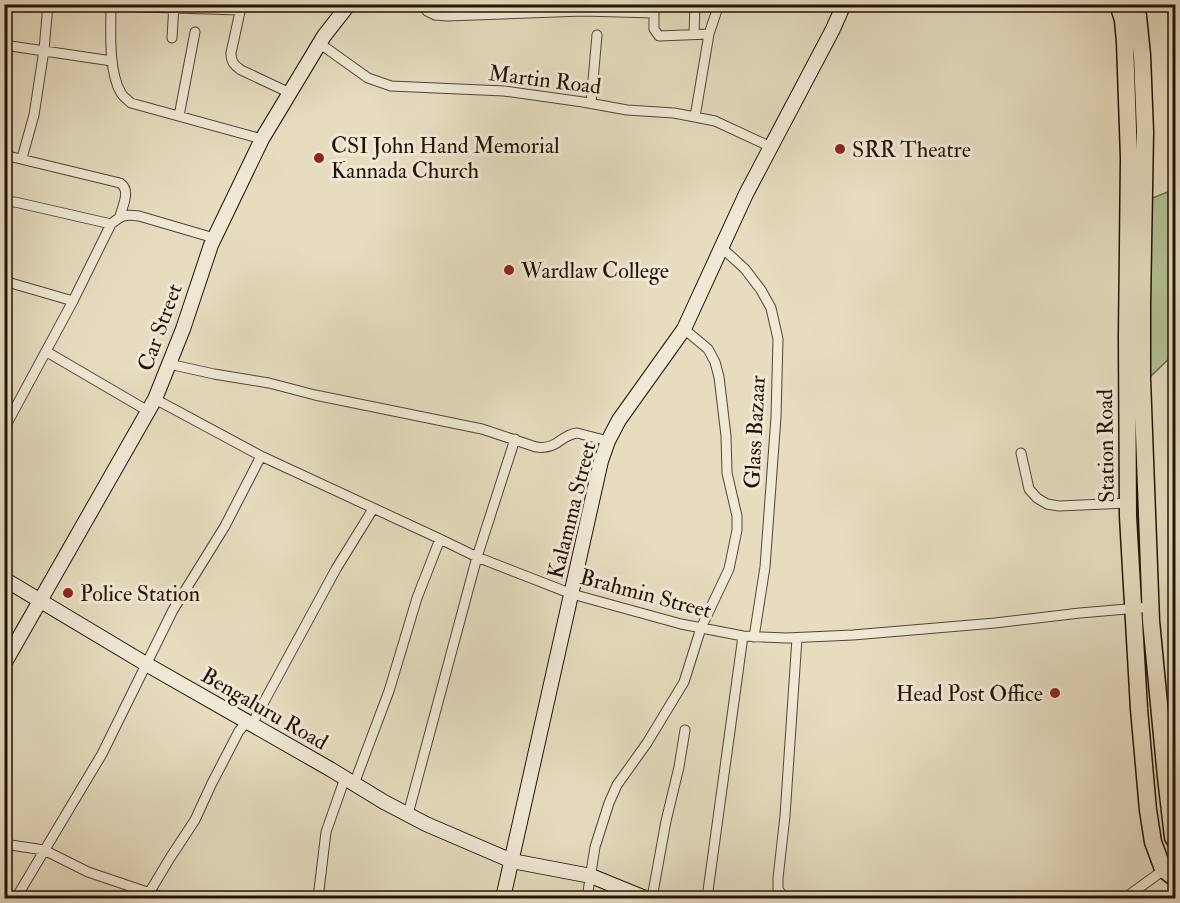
<svg xmlns="http://www.w3.org/2000/svg" width="1180" height="903" viewBox="0 0 1180 903" font-family="'IM FELL Double Pica',serif">
<style>
.green{fill:#b3c294;stroke:#6a6a4c;stroke-width:1.5}
.lines{fill:none;stroke-linecap:round;stroke-linejoin:round}
.street-casing{stroke:#534533;stroke-width:11}
.secondary-casing{stroke:#221204;stroke-width:16}
.highway-casing{stroke:#221204;stroke-width:19}
.street{stroke:#efe9d6;stroke-width:9}
.secondary{stroke:#efe9d6;stroke-width:14}
.highway{stroke:#e6ddc0;stroke-width:16}
.poi-dot{fill:#8f2418;stroke:#efe9d6;stroke-width:2}
.labels{text-anchor:middle;stroke-width:6;stroke-linejoin:round;paint-order:stroke}
.street-label{font-size:22px;fill:#221204;stroke:#efe9d6}
.poi-label{font-size:22px;fill:#221204;stroke:#efe9d6;text-anchor:start}
</style>
<rect width="100%" height="100%" fill="#e6ddc0"/>
<filter id="stains"><feTurbulence type="fractalNoise" baseFrequency=".00333" numOctaves="4"/><feColorMatrix values="0 0 0 0 .2 0 0 0 0 .09 0 0 0 0 .02 0 0 0 .5 -.17"/></filter>
<radialGradient id="worn" r=".72"><stop offset=".6" stop-color="#630" stop-opacity="0"/><stop offset="1" stop-color="#630" stop-opacity=".3"/></radialGradient>
<path class="green" d="M1175 189V353L1150 377 1145 201Z"/>
<g class="lines">
<g class="street-casing">
<path id="street" d="M111 4C111 30 108 71 121 93 124 98 128 100 131 103L262 139
M424 4 427 11 435 15 447 16 583 11 654 13
M654 4V29L659 36 709 34
M111 6 240 10
M241 7 231 53C231 62 234 65 241 70L290 93
M694 34 695 4
M172 38 174 4
M319 43 368 78 391 86 504 91 583 102 627 110 674 113 695 117 715 121 771 147
M4 45 112 61
M591 103 597 35
M179 116 195 32
M695 117 709 34 719 4
M4 155 120 183C131 190 123 205 120 216
M22 158 34 115 44 50 48 4
M4 206 9 202H15L111 224
M722 248 745 269 761 290 771 308 778 339 776 417 765 567 754 637
M4 281 73 301
M47 352 148 411
M169 364 214 374 269 383 315 395 482 429 536 447C558 450 560 435 577 433L608 441
M155 399 261 456 440 539 477 557 572 594 681 624 743 636 786 638 853 635 995 623 1080 613 1150 607
M4 429 73 301 111 224C122 215 125 214 139 216L214 238
M1021 453 1029 489 1037 498 1047 504 1059 506 1128 503
M252 724 336 569 373 509
M354 784 389 691 417 598 440 539
M408 814 477 557 515 439
M4 844 44 850 88 872 165 898
M16 898 102 754 173 610 225 526 261 456
M146 898 170 858 195 820 211 785 239 731 247 722
M318 898 326 832 345 778
M587 898 595 847 609 803 617 785 647 743 684 682 701 628 729 569 737 530V516L727 473 726 436 719 377 715 362 708 349 684 329
M652 898 666 821 679 767 685 730
M707 898 743 636
M784 898 778 889V878L785 816 797 638
M1125 898 1176 861"/>
</g>
<g class="secondary-casing">
<path id="secondary" d="M4 579 146 664 330 769 384 802 426 824 512 861 591 876 645 898
M4 664 155 399 183 329 211 245 262 139 324 36 349 4
M503 898 601 461 608 441 619 420 684 329 746 194 833 29 844 4"/>
</g>
<g class="highway-casing">
<path id="highway" d="M1118 4 1123 20 1125 42 1129 158 1127 337 1128 516 1139 709 1148 810 1153 842 1163 869 1176 879
M1135 4 1138 16 1142 55 1145 132 1142 304V379L1151 621 1166 777 1173 837 1176 842"/>
</g>
<use href="#street" class="street"/>
<use href="#secondary" class="secondary"/>
<use href="#highway" class="highway"/>
</g>
<g class="poi-dot">
<circle cx="840" cy="149" r="6"/>
<circle cx="319" cy="158" r="6"/>
<circle cx="509" cy="270" r="6"/>
<circle cx="68" cy="593" r="6"/>
<circle cx="1055" cy="693" r="6"/>
</g>
<g class="labels">
<g class="street-label">
<text transform="translate(545 79) rotate(7)" y="8">Martin Road</text>
<text transform="translate(159 327) rotate(-70)" y="8">Car Street</text>
<text transform="translate(754 432) rotate(-87)" y="8">Glass Bazaar</text>
<text transform="translate(1105 446) rotate(-91)" y="8">Station Road</text>
<text transform="translate(571 510) rotate(-76)" y="8">Kalamma Street</text>
<text transform="translate(646 593) rotate(15)" y="8">Brahmin Street</text>
<text transform="translate(265 708) rotate(30)" y="8">Bengaluru Road</text>
</g>
<g class="poi-label">
<text x="331" y="153">CSI John Hand Memorial<tspan x="331" dy="25">Kannada Church</tspan></text>
<text x="852" y="157">SRR Theatre</text>
<text x="521" y="278">Wardlaw College</text>
<text x="80" y="601">Police Station</text>
<text x="1043" y="701" text-anchor="end">Head Post Office</text>
</g>
</g>
<rect width="1180" height="903" fill="none" stroke="#e6ddc0" stroke-width="24"/>
<rect x="6" y="6" width="1168" height="891" fill="none" stroke="#221204" stroke-width="3"/>
<rect x="12" y="12" width="1156" height="879" fill="none" stroke="#221204" stroke-width="1.5"/>
<rect width="100%" height="100%" filter="url(#stains)"/>
<rect width="100%" height="100%" fill="url(#worn)"/>
</svg>
